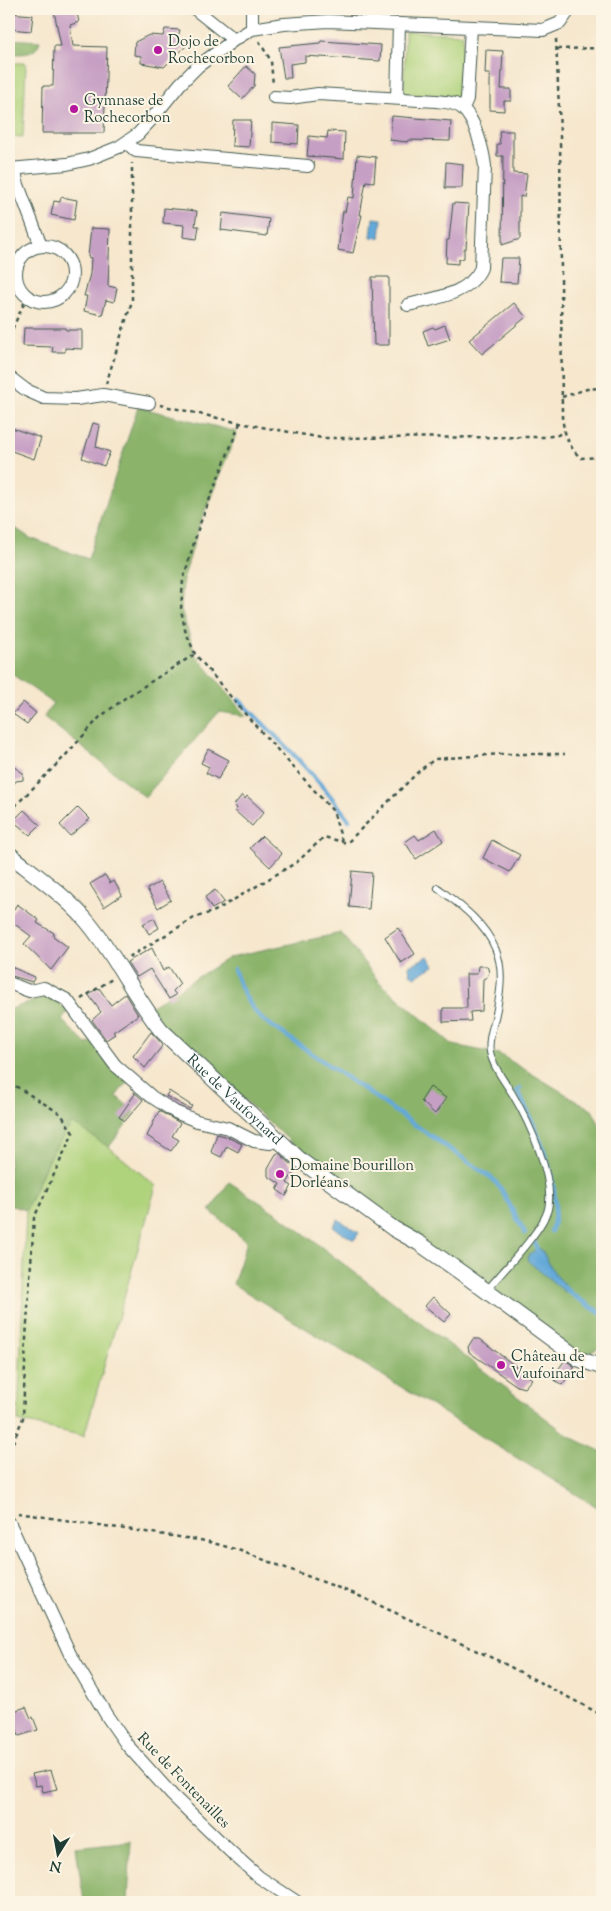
<svg xmlns="http://www.w3.org/2000/svg" width="611" height="1911" viewBox="0 0 611 1911" font-family="'Sorts Mill Goudy',serif">
<style>
.green{fill:#afd27b;stroke:#678858}
.forest{fill:#8bb46b;stroke:#557850}
.water{fill:#64a9d9;stroke:#427386}
.lines{fill:none;stroke-linecap:round;stroke-linejoin:round}
.stream{stroke:#64a9d9;stroke-width:4.5}
.building{fill:#c69fc4}
.service-casing{stroke:#3f564b;stroke-width:8}
.minor-casing{stroke:#3f564b;stroke-width:14}
.tertiary-casing{stroke:#3f564b;stroke-width:17}
.path{stroke:#3f564b;stroke-width:2.5;stroke-dasharray:4 4;stroke-linecap:butt}
.service{stroke:#fff;stroke-width:6}
.minor{stroke:#fff;stroke-width:12}
.tertiary{stroke:#fff;stroke-width:15}
.poi-dot{fill:#b5179e;stroke:#fcf5e5;stroke-width:2}
.labels{text-anchor:middle;stroke-width:4;stroke-linejoin:round;paint-order:stroke}
.poi-label{font-size:15px;fill:#1f3d34;stroke:#fcf5e5;text-anchor:start}
.street-label{font-size:15px;fill:#1f3d34;stroke:#fcf5e5}
</style>
<rect width="100%" height="100%" fill="#fcf5e5"/>
<filter id="ink" filterUnits="userSpaceOnUse"><feTurbulence type="fractalNoise" baseFrequency=".02" numOctaves="2"/><feDisplacementMap in="SourceGraphic" scale="10" xChannelSelector="R" yChannelSelector="G"/><feConvolveMatrix kernelMatrix="1 2 1 2 8 2 1 2 1" color-interpolation-filters="sRGB"/></filter>
<filter id="wash" filterUnits="userSpaceOnUse"><feTurbulence type="fractalNoise" baseFrequency=".0096" numOctaves="4" result="noise"/><feDisplacementMap in="SourceGraphic" scale="20" xChannelSelector="R" yChannelSelector="G"/><feGaussianBlur stdDeviation="1.12" result="paint"/><feColorMatrix in="noise" values="0 0 0 0 0 0 0 0 0 0 0 0 0 0 0 0 0 1.4 0 .05"/><feComposite in="paint" operator="in"/></filter>
<g filter="url(#wash)">
<rect width="100%" height="100%" fill="#f6e7cd"/>
<path class="green" d="M405 31 463 34 460 98 404 94Z
M9 63H26L23 137 9 136Z
M72 1122 109 1147 156 1186 84 1436 18 1421 26 1210 50 1156Z"/>
<path class="forest" d="M9 39 40 41C35 57 23 53 9 54Z
M138 407 237 432 199 526 183 580 181 609 195 654 247 716 219 712 145 797 44 717 53 703 9 672V524L30 538 88 559Z
M341 933 379 982 453 1045 499 1054 592 1110 602 1129V1346L579 1359 343 1189 145 1010 230 957Z
M48 995 69 1010 62 1020 86 1044 96 1041 130 1079 116 1096 135 1112 109 1147 72 1123 50 1156 26 1210 9 1205V1010Z
M229 1182 282 1217 569 1436 602 1452V1510L233 1284 247 1242 210 1211Z
M131 1841 128 1902H84L76 1847Z"/>
<path class="water" d="M373 218 382 219 380 238 371 237Z
M428 956 434 966 415 977 410 974 409 966Z
M338 1219 359 1233 354 1240 333 1227Z
M537 1249H541L555 1274 568 1288 565 1292 528 1261 527 1257Z"/>
<g class="lines">
<path class="stream" d="M239 700C278 738 317 776 349 820
M234 969C240 989 248 1005 262 1019L493 1179 501 1189 525 1233
M520 1088 517 1091C536 1125 566 1192 551 1231
M535 1243 538 1254
M563 1286 574 1296 602 1314"/>
</g>
<g id="blocks">
<path class="building" d="M65 9H76L79 22 70 25 73 46 107 47 104 133H42L43 86H53L54 46H61L54 11Z
M9 13 33 15 31 31 9 29Z
M165 29 180 30 178 37 186 46 164 67 141 63V56L134 55 135 42 149 35 163 36Z
M321 41 381 45 380 61 305 56V62L290 64 291 78H284L279 47 320 43Z
M486 50 503 51 501 89H511V101H504V111L490 110V74H485Z
M246 66 255 74 254 86 242 99 228 86Z
M392 116 451 121 450 141 408 140 407 142 390 140Z
M233 120H251L249 147 232 146Z
M272 123 299 125 298 144 272 142Z
M328 131 345 132 344 159 307 156 309 136 327 138Z
M499 131H513V173L527 174 524 197 520 196V239L502 245 503 156H497V144H500Z
M357 155 376 157 374 182 366 181 360 215H362L353 253 338 250 343 211 345 212 348 197 354 198Z
M446 162 463 164 462 188H445Z
M61 197 77 200 74 220 51 215 54 201 60 202Z
M453 203 469 204 466 249H464V258L458 260V264L446 263 447 240H449Z
M164 208 197 211 195 226H199L197 239 183 237 184 225 163 223Z
M223 213 269 219 267 236 221 230Z
M91 228 110 229 108 286 117 288 114 302 106 300 102 315 84 311 87 296H84L90 274 91 258 88 257Z
M501 258H519L517 283 499 282Z
M372 277H389V345H374Z
M514 303 526 317 482 354 469 340Z
M445 325 450 339 428 346 423 331 433 327 435 329Z
M24 328H65L66 330H82V349L65 348V352H52L53 347 23 346Z
M93 423 100 425 96 447 110 452 104 466 82 458Z
M9 427 41 438 34 459 9 450Z
M23 702 36 713 27 724 13 714Z
M208 749 229 760 218 779 206 773 209 767 201 763Z
M14 767 23 773V780L16 781 9 790V772Z
M242 795 245 799 247 796 264 812 252 826 235 811 237 808 234 805Z
M78 807 90 819 70 836 60 825Z
M24 810 40 825 30 835 13 821Z
M436 829 443 841 416 859 405 842 415 835 419 840Z
M262 836 282 854 270 867 250 848Z
M492 840 520 855 510 872 483 858Z
M352 871 372 873 369 909 349 907Z
M105 875 110 883 114 881 122 895 104 907 90 884Z
M160 882 171 900 158 908 147 889Z
M215 890 224 902 212 909 205 897Z
M17 904 39 920 37 923 54 933 53 936 68 947 51 970 24 944 31 936 9 920V917Z
M154 918 159 928 149 934 143 924Z
M398 928 415 954 401 963 385 937Z
M152 948 163 971 169 967 180 984 173 991 176 995 169 999 150 969 137 977 127 962Z
M9 966 35 977 32 982 9 975Z
M478 966H487L489 972 487 977 483 979 482 1011 470 1012 471 1021 443 1022V1008H467L466 974H477Z
M99 988 111 1005 125 994 138 1015 113 1032 115 1034 106 1040 92 1020 101 1012 88 994Z
M151 1032 163 1045 145 1068 133 1056Z
M430 1087 446 1098 435 1114 421 1101Z
M169 1091 192 1106 190 1109 166 1096Z
M134 1092 143 1100 125 1121 119 1117 135 1094Z
M159 1111 180 1123 172 1136 179 1140 171 1151 147 1136Z
M217 1134 225 1136 242 1144 238 1152 227 1146 221 1157 211 1152Z
M279 1153 296 1169 287 1183 292 1186 286 1196 277 1190 280 1184 268 1176V1168L276 1154Z
M433 1297 451 1314 444 1322 425 1306Z
M473 1339H480L532 1379 524 1388 517 1386 469 1352 468 1347Z
M565 1360 575 1367 562 1385 552 1378Z
M26 1707 31 1718 33 1717 38 1730 19 1736 11 1712Z
M51 1770 57 1789 43 1792 41 1785 36 1786 32 1774Z"/>
</g>
</g>
<g filter="url(#ink)">
<use href="#blocks" fill-opacity="0" stroke="#3f564b" stroke-width="1"/>
<g class="lines">
<g class="service-casing">
<path id="service" d="M438 888C460 905 484 922 495 948 505 970 500 996 495 1018 492 1029 488 1041 490 1052 493 1067 505 1082 513 1095 529 1122 555 1178 548 1209 543 1230 502 1272 487 1290"/>
</g>
<g class="minor-casing">
<path id="minor" d="M195 9 234 40
M252 9V29
M274 97 290 98 318 94 436 101C445 102 455 102 462 108 475 119 483 149 485 166L481 268C469 295 434 298 408 305
M397 98 399 24
M463 108 467 99 471 27
M127 143 136 151 308 166
M9 169 67 164 89 159 119 147 138 134 150 121 180 84 198 66 234 40 252 29 284 24 328 21 543 30 560 23 570 9
M15 169 17 182 41 246
M16 274a28 28 0 1 1 56 0a28 28 0 1 1-56 0Z
M9 377 26 390 44 398 76 399 103 395 149 403
M9 983 29 991 44 988 67 1000 115 1065 152 1097 175 1112 197 1121 228 1128 254 1141 270 1143 279 1140
M9 1522 70 1654 107 1716 127 1745 172 1795 232 1853 259 1877 297 1902"/>
</g>
<g class="tertiary-casing">
<g id="tertiary">
<path id="s1" d="M9 854C34 874 63 894 85 919 114 952 133 995 161 1030L300 1160 394 1229 419 1243 466 1276 579 1359 602 1367"/>
</g>
</g>
<path class="path" d="M556 39 560 132 562 417C564 432 568 447 581 458L602 457
M259 41 271 61 273 85
M557 49 602 48
M9 336 27 297
M106 384 132 301V163
M562 397 587 389 602 388
M160 405 240 423 322 438 545 437 558 435 564 431
M240 423 199 526 183 580 181 609 185 630 195 654 247 716 333 811 342 841
M9 812 65 756 100 717 125 698 195 654
M129 957 194 918 215 911 297 862 324 837 347 843 420 770 435 759 502 754H565
M81 999 112 979
M9 1082 61 1114 73 1133 34 1218 26 1338 23 1418 9 1452
M18 1513 206 1541 238 1550 355 1594 501 1662 602 1715"/>
<use href="#service" class="service"/>
<use href="#minor" class="minor"/>
<use href="#tertiary" class="tertiary"/>
</g>
</g>
<g class="poi-dot">
<circle cx="158" cy="50" r="5"/>
<circle cx="74" cy="109" r="5"/>
<circle cx="280" cy="1174" r="5"/>
<circle cx="501" cy="1365" r="5"/>
</g>
<g class="labels">
<g class="poi-label">
<text x="168" y="46">Dojo de<tspan x="168" dy="17">Rochecorbon</tspan></text>
<text x="84" y="105">Gymnase de<tspan x="84" dy="17">Rochecorbon</tspan></text>
<text x="290" y="1170">Domaine Bourillon<tspan x="290" dy="17">Dorléans</tspan></text>
<text x="511" y="1361">Château de<tspan x="511" dy="17">Vaufoinard</tspan></text>
</g>
<g class="street-label">
<text dy="5" stroke="none"><textPath href="#s1" startOffset="336">Rue de Vaufoynard</textPath></text>
<text transform="translate(184 1780) rotate(46)" y="5">Rue de Fontenailles</text>
</g>
</g>
<rect width="611" height="1911" fill="none" stroke="#fcf5e5" stroke-width="30"/>
<g transform="translate(58 1854) rotate(191)" stroke="#fcf5e5" stroke-width="4" paint-order="stroke">
<path d="M0-4L9 19L0 12L-9 19Z" fill="#1f3d34"/>
<text y="-8" font-size="14" font-weight="bold" text-anchor="middle" fill="#1f3d34">N</text>
</g>
</svg>
